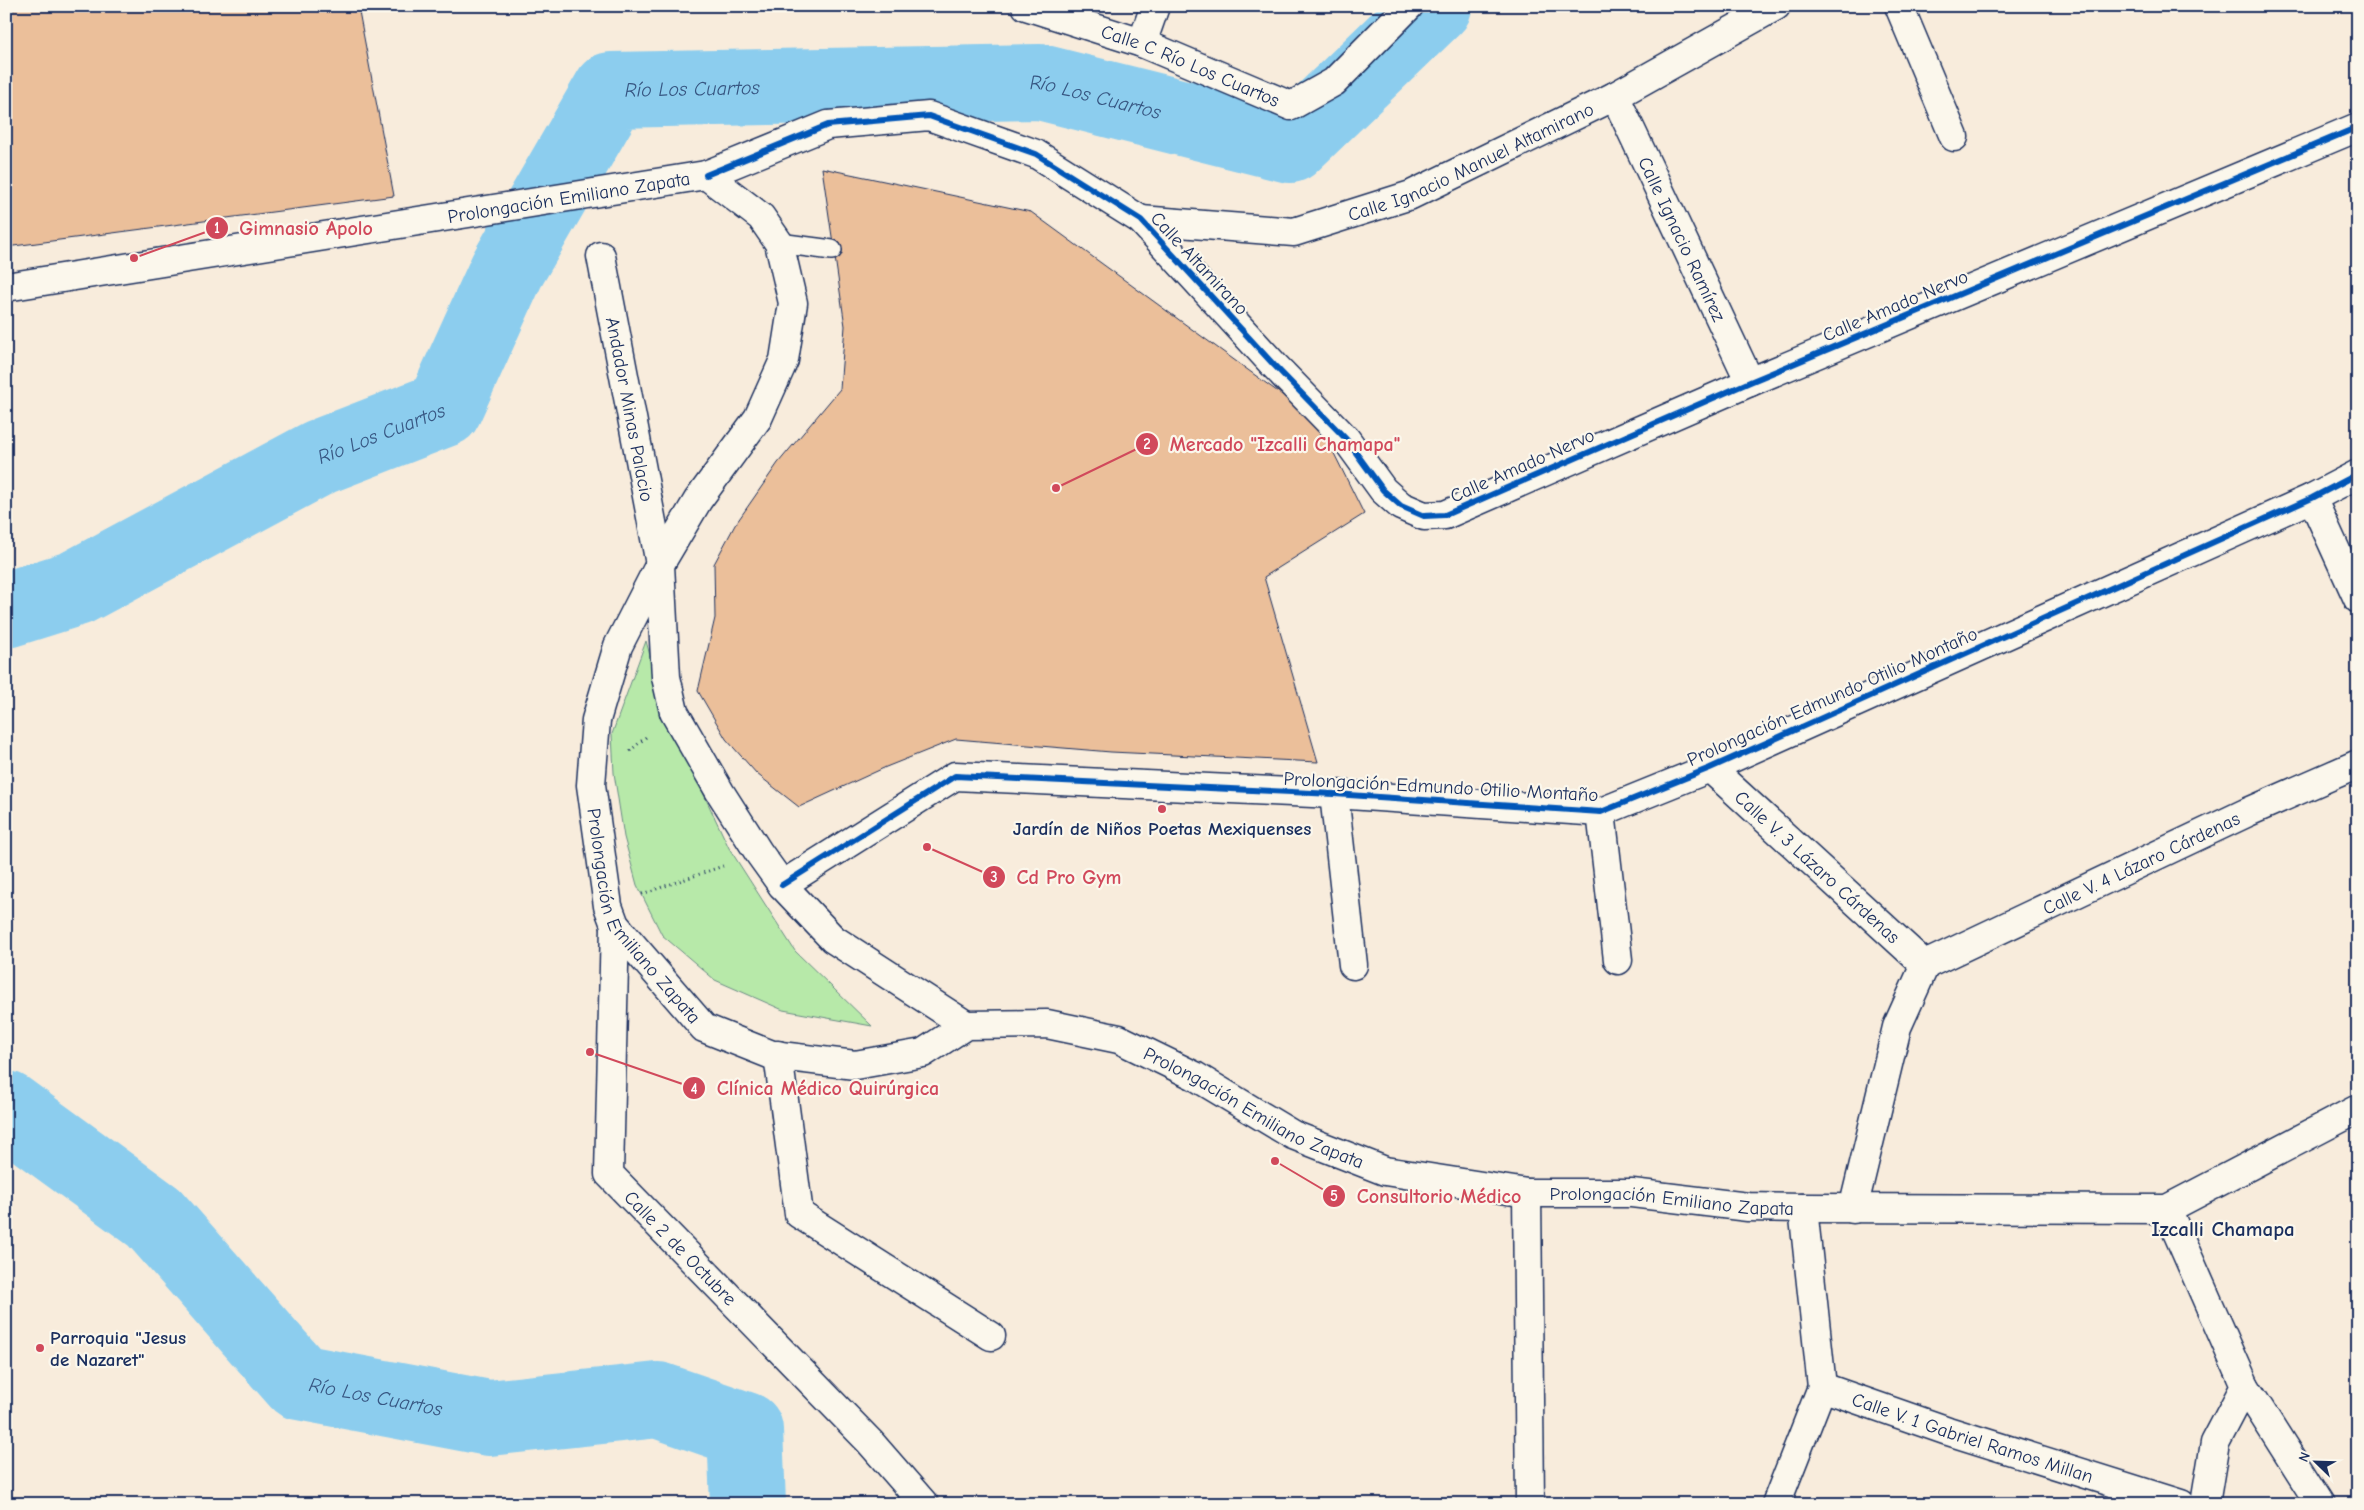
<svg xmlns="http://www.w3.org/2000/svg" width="2364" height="1510" viewBox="0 0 2364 1510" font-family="'Comic Neue',sans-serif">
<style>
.green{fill:#b7e9a9;stroke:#698c84}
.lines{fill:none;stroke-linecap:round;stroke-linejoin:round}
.river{stroke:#8ccdee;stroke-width:76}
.building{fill:#ebbf9a;stroke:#1b2f5e}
.service-casing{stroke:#1b2f5e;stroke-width:22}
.minor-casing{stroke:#1b2f5e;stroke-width:31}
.tertiary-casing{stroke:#1b2f5e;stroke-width:31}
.secondary-casing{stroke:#1b2f5e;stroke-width:31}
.path{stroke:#1b2f5e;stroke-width:3;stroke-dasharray:1 4;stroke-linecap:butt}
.service{stroke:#fbf7ec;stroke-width:19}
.minor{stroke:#fbf7ec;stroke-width:28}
.tertiary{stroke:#fbf7ec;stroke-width:28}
.secondary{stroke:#fbf7ec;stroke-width:28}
.cycleway-casing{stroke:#fbf7ec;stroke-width:9}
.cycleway{stroke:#0057b8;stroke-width:6}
.poi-dot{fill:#d1495b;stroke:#fbf7ec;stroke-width:2}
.labels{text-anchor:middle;stroke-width:4.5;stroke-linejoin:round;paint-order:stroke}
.street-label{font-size:19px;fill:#1b2f5e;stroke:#fbf7ec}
.poi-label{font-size:19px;font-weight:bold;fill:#1b2f5e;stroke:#fbf7ec}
.water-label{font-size:20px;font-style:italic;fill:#375682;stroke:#fbf7ec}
.quarter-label{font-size:21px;font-weight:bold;fill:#1b2f5e;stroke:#fbf7ec}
.leader{fill:none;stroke:#d1495b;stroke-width:2}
.callout-dot{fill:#d1495b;stroke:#fbf7ec;stroke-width:2}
.mark-label{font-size:15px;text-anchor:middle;font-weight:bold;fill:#fff}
.callout-label{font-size:20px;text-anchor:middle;font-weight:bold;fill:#d1495b;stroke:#fbf7ec;stroke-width:4.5;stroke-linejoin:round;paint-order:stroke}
</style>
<rect width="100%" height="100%" fill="#f8ecdc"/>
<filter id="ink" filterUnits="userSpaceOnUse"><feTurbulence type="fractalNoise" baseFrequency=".02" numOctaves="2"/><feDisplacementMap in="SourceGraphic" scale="10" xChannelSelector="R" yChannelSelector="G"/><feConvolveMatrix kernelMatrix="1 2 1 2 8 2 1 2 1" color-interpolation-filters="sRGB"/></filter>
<g filter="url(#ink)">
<path class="green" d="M646 641 666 714 729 848 795 951 872 1026 783 1010 715 980 662 935 637 885 624 837 614 773 612 734Z"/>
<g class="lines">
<g class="river">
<path id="s1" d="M6 610 76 588 320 457 444 409 507 270 611 90 1040 82 1290 145 1434 6"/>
<path id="s2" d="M6 1109 154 1217 299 1382 489 1418 658 1400 745 1430 748 1504"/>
</g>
</g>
<path class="building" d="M17 6H358L394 196 6 247V18Z
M822 168 1031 212 1318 421 1364 514 1264 577 1318 762 1111 752 956 739 886 767 799 807 757 774 726 739 698 691 715 618 714 564 735 525 778 463 840 389 845 326Z"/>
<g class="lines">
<g class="service-casing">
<path id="service" d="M779 243 832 250"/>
</g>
<g class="minor-casing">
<g id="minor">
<path id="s3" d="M1026 6 1142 43 1291 106 1334 82 1409 6"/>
<path d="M1899 6 1954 137"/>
<path d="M1142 43 1155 6"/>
<path id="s4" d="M1615 96 1750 382"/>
<path d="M706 175 828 125 929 116 1036 154 1141 220 1274 365 1346 439 1383 490 1401 506 1424 516 1445 515 1750 382 2358 127"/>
<path id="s5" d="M1141 220 1294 232 1411 195 1615 96 1776 6"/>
<path id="s6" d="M601 256 660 564"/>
<path d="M2312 498 2358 599"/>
<path id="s7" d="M1710 768 1925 965"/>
<path d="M1334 794 1353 965"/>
<path d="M1601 812 1618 960"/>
<path d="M782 885 955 776 1334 794 1601 812 1710 768 2312 498 2358 474"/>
<path id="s8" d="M615 925 609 1174 870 1442 924 1504"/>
<path id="s9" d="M1925 965 2246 813 2358 764"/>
<path d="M778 1055 799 1214 991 1336"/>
<path d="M1527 1193 1530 1504"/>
<path d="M1853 1209 1897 1027 1925 965"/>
<path d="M2245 1386 2320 1504"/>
<path id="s10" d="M1822 1387 1948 1431 2181 1504"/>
<path d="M1776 1504 1822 1387 1803 1208"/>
</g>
</g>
<g class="tertiary-casing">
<path id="tertiary" d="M2167 1209 2245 1386 2215 1443 2205 1504"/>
</g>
<g class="secondary-casing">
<g id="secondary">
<path id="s11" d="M6 287 706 175 761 217 779 243 793 303 784 360 758 418 698 500 660 564 618 646 596 720 591 785 608 906 615 925 704 1028 772 1055 855 1065 923 1053 966 1025 1047 1024 1119 1039 1195 1076 1293 1135 1385 1171 1527 1193H1632L1748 1207 1803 1208 2167 1209 2358 1109"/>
<path d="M660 565 666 677 674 712 720 792 759 853 782 885 833 939 966 1025"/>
</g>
</g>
<path class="path" d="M630 751 646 737
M642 894 723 866"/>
<use href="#service" class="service"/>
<use href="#minor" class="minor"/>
<use href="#tertiary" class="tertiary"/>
<use href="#secondary" class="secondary"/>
<g class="cycleway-casing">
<path id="cycleway" d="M706 175 828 125 929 116 1036 154 1141 220 1274 365 1346 439 1383 490 1401 506 1424 516 1445 515 1750 382 2358 127
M782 885 955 776 1334 794 1601 812 1710 768 2312 498 2358 474"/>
</g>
<use href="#cycleway" class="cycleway"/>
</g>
</g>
<g class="poi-dot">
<circle cx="1162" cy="809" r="5"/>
<circle cx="40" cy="1348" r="5"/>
</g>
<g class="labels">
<g class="street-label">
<text dy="7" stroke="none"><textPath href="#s3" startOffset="175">Calle C Río Los Cuartos</textPath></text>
<text dy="7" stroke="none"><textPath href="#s5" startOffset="344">Calle Ignacio Manuel Altamirano</textPath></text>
<text dy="7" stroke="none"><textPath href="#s11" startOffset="570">Prolongación Emiliano Zapata</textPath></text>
<text dy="7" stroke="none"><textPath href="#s4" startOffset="158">Calle Ignacio Ramírez</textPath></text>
<text transform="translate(1200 263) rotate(47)" y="7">Calle Altamirano</text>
<text transform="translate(1895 305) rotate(-23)" y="7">Calle Amado Nervo</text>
<text dy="7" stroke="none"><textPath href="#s6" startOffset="156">Andador Minas Palacio</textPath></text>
<text transform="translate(1522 465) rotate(-24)" y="7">Calle Amado Nervo</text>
<text transform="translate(1832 696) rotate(-24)" y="7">Prolongación Edmundo Otilio Montaño</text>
<text transform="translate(1441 786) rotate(3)" y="7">Prolongación Edmundo Otilio Montaño</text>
<text dy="7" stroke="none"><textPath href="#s9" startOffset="239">Calle V. 4 Lázaro Cárdenas</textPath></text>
<text dy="7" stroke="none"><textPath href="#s7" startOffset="146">Calle V. 3 Lázaro Cárdenas</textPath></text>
<text dy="7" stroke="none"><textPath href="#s11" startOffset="1549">Prolongación Emiliano Zapata</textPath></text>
<text dy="7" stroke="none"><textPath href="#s11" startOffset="2265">Prolongación Emiliano Zapata</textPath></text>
<text dy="7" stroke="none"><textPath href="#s11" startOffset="2700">Prolongación Emiliano Zapata</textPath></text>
<text dy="7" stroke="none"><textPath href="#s8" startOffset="352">Calle 2 de Octubre</textPath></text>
<text dy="7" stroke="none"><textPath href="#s10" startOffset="159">Calle V. 1 Gabriel Ramos Millan</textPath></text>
</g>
<g class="poi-label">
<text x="1162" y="835">Jardín de Niños Poetas Mexiquenses</text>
<text x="50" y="1344" text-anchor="start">Parroquia "Jesus<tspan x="50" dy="22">de Nazaret"</tspan></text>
</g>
<g class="water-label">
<text dy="7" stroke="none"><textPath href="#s1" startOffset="925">Río Los Cuartos</textPath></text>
<text dy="7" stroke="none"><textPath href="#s1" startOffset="1330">Río Los Cuartos</textPath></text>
<text dy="7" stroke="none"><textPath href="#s1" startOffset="416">Río Los Cuartos</textPath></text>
<text dy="7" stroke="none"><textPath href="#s2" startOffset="481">Río Los Cuartos</textPath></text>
</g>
<g class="quarter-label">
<text x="2223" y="1236">Izcalli Chamapa</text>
</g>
</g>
<path class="leader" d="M134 258L217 228M1056 488L1147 444M927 847L994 877M590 1052L694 1088M1275 1161L1334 1196"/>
<g class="callout-dot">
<circle cx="134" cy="258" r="5"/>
<circle cx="1056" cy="488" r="5"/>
<circle cx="927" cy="847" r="5"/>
<circle cx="590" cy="1052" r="5"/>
<circle cx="1275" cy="1161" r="5"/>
<circle cx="217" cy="228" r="12"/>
<circle cx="1147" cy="444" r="12"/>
<circle cx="994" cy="877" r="12"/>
<circle cx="694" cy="1088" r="12"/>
<circle cx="1334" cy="1196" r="12"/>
</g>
<g class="mark-label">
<text x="217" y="233">1</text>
<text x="1147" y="449">2</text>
<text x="994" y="882">3</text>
<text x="694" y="1094">4</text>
<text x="1334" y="1201">5</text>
</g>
<g class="callout-label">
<text x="306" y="235">Gimnasio Apolo</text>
<text x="1285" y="451">Mercado "Izcalli Chamapa"</text>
<text x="1069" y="884">Cd Pro Gym</text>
<text x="828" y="1095">Clínica Médico Quirúrgica</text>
<text x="1439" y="1203">Consultorio Médico</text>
</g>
<rect width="2364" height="1510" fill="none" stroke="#fbf7ec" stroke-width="25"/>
<rect x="12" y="12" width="2339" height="1485" fill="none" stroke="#1b2f5e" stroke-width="2" filter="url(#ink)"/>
<g transform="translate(2316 1462) rotate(293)" stroke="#fbf7ec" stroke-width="4" paint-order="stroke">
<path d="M0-4L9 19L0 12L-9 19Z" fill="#1b2f5e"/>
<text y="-8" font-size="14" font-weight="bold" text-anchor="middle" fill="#1b2f5e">N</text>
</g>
</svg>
